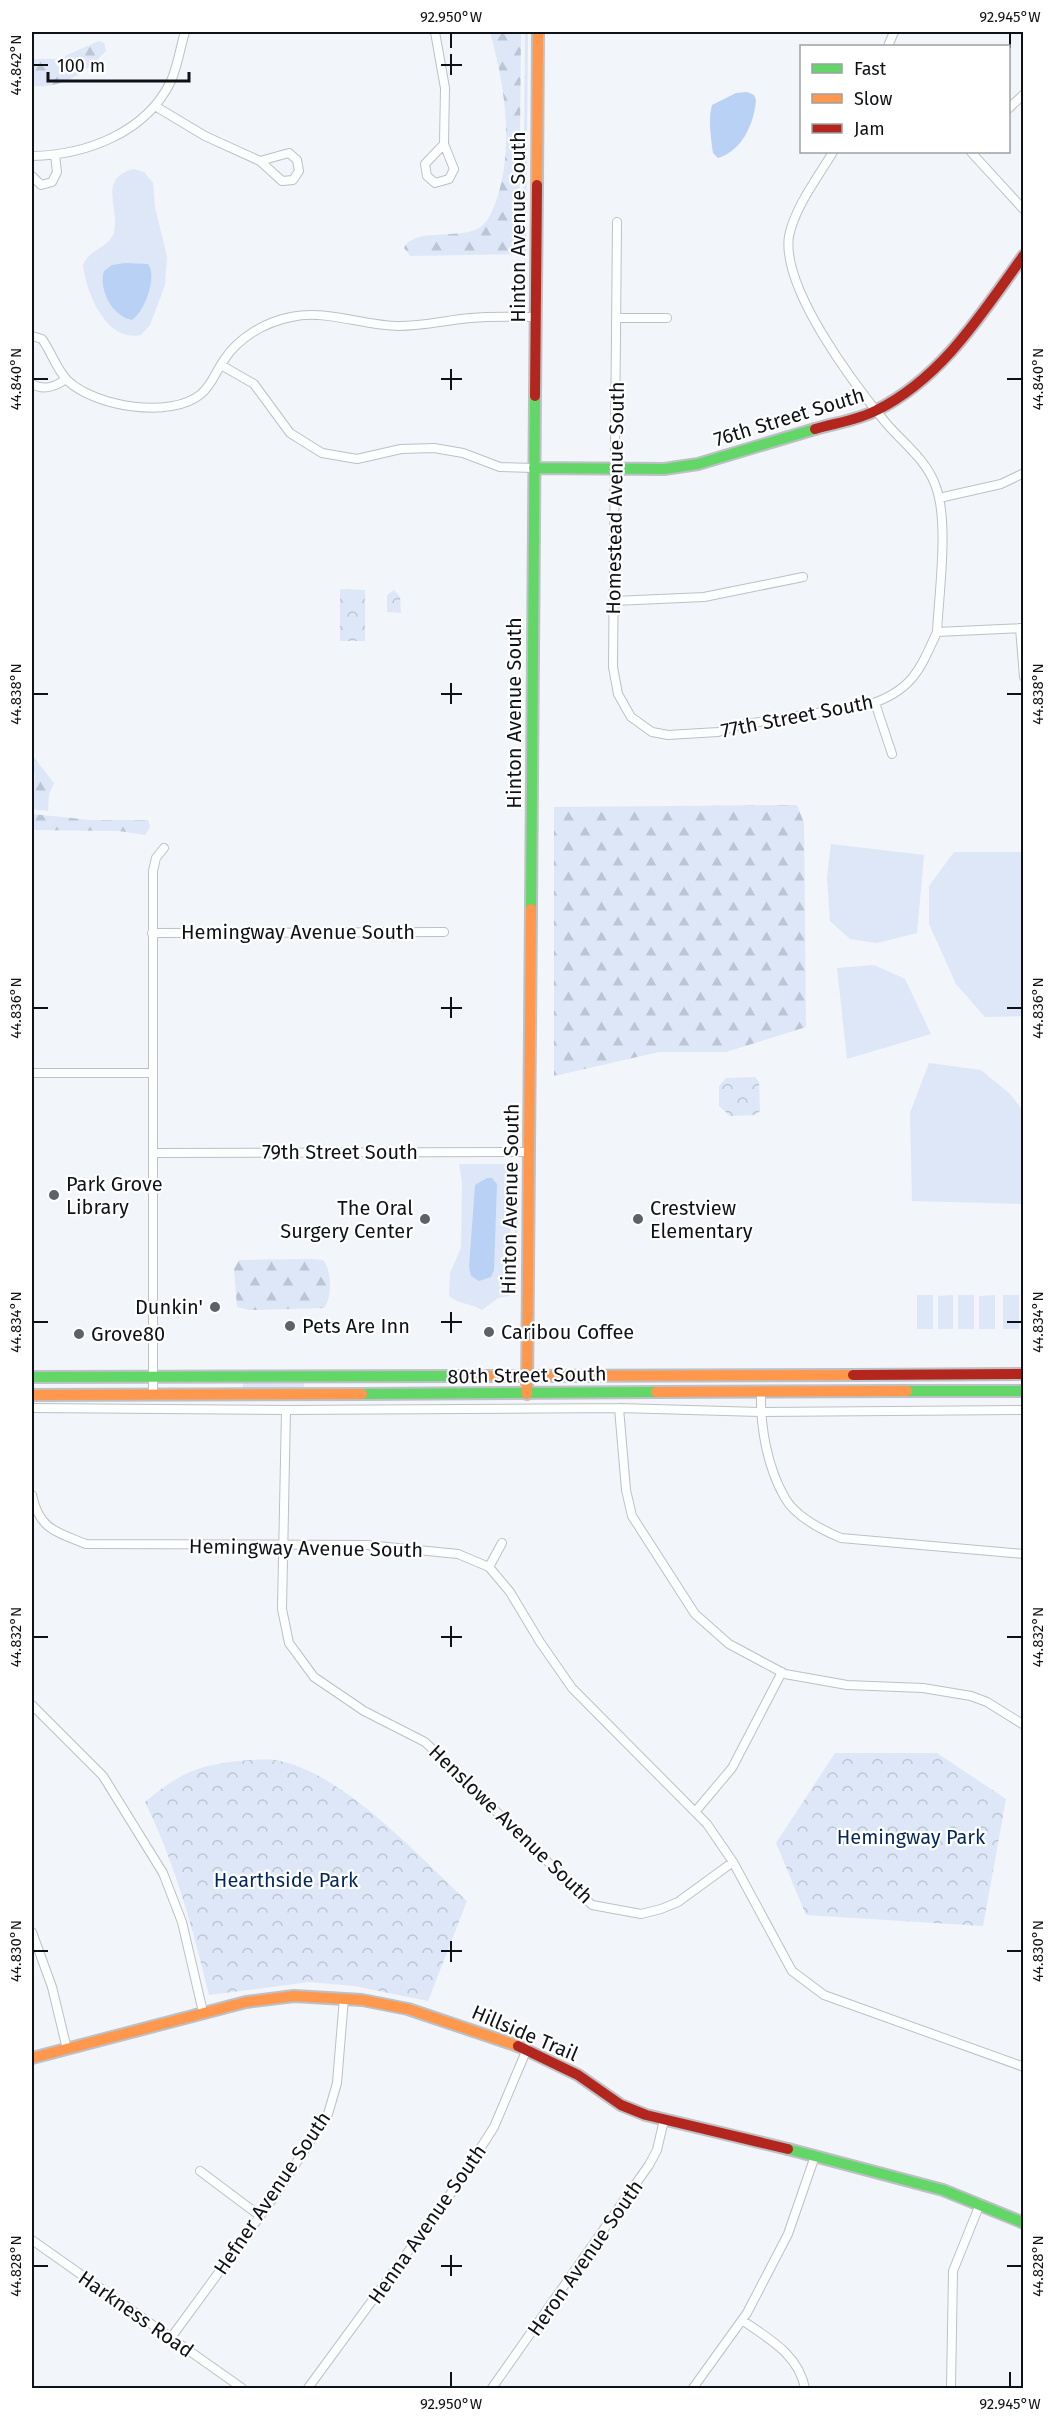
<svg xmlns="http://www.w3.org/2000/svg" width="1055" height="2420" viewBox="0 0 1055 2420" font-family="'Fira Sans',sans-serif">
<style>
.green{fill:#dde7f7;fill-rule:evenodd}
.forest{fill:url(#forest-firs)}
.park{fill:url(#park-crowns)}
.water{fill:#b9d1f5}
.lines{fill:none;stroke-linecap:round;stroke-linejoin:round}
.street-casing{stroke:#bdc0c5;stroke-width:10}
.fast-casing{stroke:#bdc0c5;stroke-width:14}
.slow-casing{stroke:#bdc0c5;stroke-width:14}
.jam-casing{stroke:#bdc0c5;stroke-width:14}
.street{stroke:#fdfefe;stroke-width:8}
.fast{stroke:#63d668;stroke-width:10}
.slow{stroke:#ff974d;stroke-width:10}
.jam{stroke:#b3261e;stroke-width:10}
.ticks{fill:none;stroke:#0e1116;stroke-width:2}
.poi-dot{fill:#5e6166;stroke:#fff;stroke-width:2}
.labels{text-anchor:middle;stroke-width:4.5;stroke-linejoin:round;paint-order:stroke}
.street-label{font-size:20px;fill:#0e1116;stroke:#fff}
.poi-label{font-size:20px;fill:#0e1116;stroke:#fff;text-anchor:start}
.park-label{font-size:20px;fill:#03275d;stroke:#fff}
.neatline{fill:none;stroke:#0e1116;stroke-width:2}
.ticks-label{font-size:15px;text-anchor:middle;fill:#0e1116}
</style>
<defs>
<pattern id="forest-firs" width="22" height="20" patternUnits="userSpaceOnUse" patternTransform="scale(1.5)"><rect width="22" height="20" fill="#dde7f7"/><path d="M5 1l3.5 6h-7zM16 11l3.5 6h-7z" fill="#bcc5d3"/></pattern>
<pattern id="park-crowns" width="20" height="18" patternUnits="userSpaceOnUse" patternTransform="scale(1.5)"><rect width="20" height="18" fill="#dde7f7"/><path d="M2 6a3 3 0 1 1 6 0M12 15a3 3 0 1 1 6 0" fill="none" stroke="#bcc5d3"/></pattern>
</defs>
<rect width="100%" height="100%" fill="#f2f5fa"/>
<path class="green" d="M525 32H528L526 254H523Z
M134 169 144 172 153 183 155 207 167 257 165 285 150 325 141 335C106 343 86 292 83 265 89 249 110 248 114 232 120 207 97 178 134 169ZM103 283 132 320C113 318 108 298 103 283Z
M831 844 924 855 917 933 877 943 850 939 830 921 827 878Z
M954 852H1023V1016L985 1017 956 984 929 924V886Z
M874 965 905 979 931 1034 847 1059 837 968Z
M929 1063 981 1070 1010 1094 1023 1111V1204L912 1201 910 1113Z
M516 1163 518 1169 517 1294 514 1296Z
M459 1164H511L510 1296 498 1298 482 1310C471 1303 457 1304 449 1296L450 1273 461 1248 462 1182Z
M917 1295H933V1329H917Z
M953 1295V1329H938V1296Z
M958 1295H974V1329H958Z
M995 1295V1329H979V1296Z
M1003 1295H1019V1329H1003Z
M243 1382H304V1388L243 1389Z"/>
<path class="forest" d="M490 32H521L519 254 410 256 404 248C413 228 458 239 477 229 487 224 491 214 495 204 515 150 505 86 490 32Z
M99 41 104 43 106 51C86 72 63 89 32 86V59H58Z
M32 755 54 783 49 794 48 811 32 809 35 775 32 771Z
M797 805 804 823 806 1027 726 1052H659L554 1076V807Z
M32 814 91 820H148L150 827 145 835 119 831 32 830Z
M313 1259 323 1260C332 1269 332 1299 324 1308L250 1310 237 1307 234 1269 239 1260Z"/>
<path class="park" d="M340 589 365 590V641H340Z
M394 590 400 597 401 613 387 612V595Z
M755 1077 759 1082 760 1111 755 1115 730 1116 719 1106V1086L726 1078Z
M835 1753H937L1006 1799 983 1926 806 1915 776 1843Z
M248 1760C257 1760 267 1759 275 1760 342 1771 418 1856 467 1901L428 2001 354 1986 309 1982 209 1995C193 1929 175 1863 145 1802 182 1771 199 1765 248 1760Z"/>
<path class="water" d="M747 92 754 95 756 100C754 124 742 151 718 158L713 153C711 139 708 118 712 105L736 93Z
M125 263 148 264C158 277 144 312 132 320 113 318 98 289 104 271L112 265Z
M487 1178H492L497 1184 494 1270 491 1277 479 1281 471 1276 469 1267 475 1185Z"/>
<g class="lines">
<g class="street-casing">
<path id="street" d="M435 32 445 88 444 144 454 169 449 179 435 183 427 176 425 164 444 144
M888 46 894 32
M155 106 205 136 260 161 282 181 293 180 299 171 297 160 289 153 260 161
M1008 109 1024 94
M833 152C818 177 795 207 789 236 781 288 854 384 886 423 904 444 927 460 936 487 949 523 939 592 937 632
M971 152 1024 210
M32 156C86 155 146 133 171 81 178 65 180 48 185 32
M32 176 41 185 52 182 57 172 55 155
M617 222 613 667 618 694 631 717 652 732 668 735 718 732 740 725 868 705C911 691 919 672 937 632L1024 628
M617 318H667
M32 336 42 339C52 353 56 369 68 381 96 407 171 419 201 394 212 385 216 371 224 360 238 338 265 322 291 317 327 309 363 326 399 326 424 326 447 320 471 318 492 316 514 317 535 317
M221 365 254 384 290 433 322 453 357 459 401 449 434 448 463 453 500 467 534 468
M32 384C44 391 55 387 66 379
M939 498 1001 484 1024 473
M614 601 704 597 803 577
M1020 628 1024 677
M875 703 892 754
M152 933 444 932
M32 1073H153
M153 1153 528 1152
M761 1391C760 1426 767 1467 785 1498 796 1517 822 1530 841 1538L1024 1554
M153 1395V871L156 858 164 848
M32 1408 286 1410 619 1408 760 1412 1024 1410
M619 1408 626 1490 632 1516 695 1614 729 1644 785 1674 847 1685 923 1688 971 1696 987 1702 1024 1725
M286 1410 282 1609 289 1643 314 1677 364 1711 425 1742 592 1905 641 1914 661 1909 678 1902 733 1862
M32 1495C39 1529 56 1532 86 1544L367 1545 458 1554 489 1567 510 1592 540 1642 572 1688 707 1824 733 1862 792 1971 824 1995 1024 2067
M489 1567 502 1543
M32 1705 103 1776 163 1873 182 1922 203 2012
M695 1812 732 1768 782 1672
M32 1932 52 1987 67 2049
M200 2171 260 2216
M32 2240 242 2388
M742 2320C769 2339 798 2354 805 2388
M170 2339 274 2197 328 2114 337 2083 344 1998
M308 2388 457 2185 494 2127 527 2049
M492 2388 649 2165 657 2150 664 2120
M693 2388 747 2313 788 2234 815 2156
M951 2388 953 2271 980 2204"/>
</g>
<g class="fast-casing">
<path id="fast" d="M534 468 664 469 698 464 815 429
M531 909 535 396
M32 1377 468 1376
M907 1391H1024
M362 1394 656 1392
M788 2149 943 2190 1024 2223"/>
</g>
<g class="slow-casing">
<path id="slow" d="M537 185 538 32
M468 1376 853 1375
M656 1392 907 1391
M527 1394 531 909
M32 1395 362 1394
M32 2058 246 2002 294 1996 362 2000 408 2009 518 2046"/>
</g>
<g class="jam-casing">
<path id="jam" d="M535 396 537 185
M815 429C835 423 859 420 877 410 943 377 982 313 1024 255
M853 1375 1024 1374
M518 2046 578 2075 621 2105 646 2115 788 2149"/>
</g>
<use href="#street" class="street"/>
<use href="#fast" class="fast"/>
<use href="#slow" class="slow"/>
<use href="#jam" class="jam"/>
</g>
<path class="ticks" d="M451 33V48M1010 33V48M451 54V75M33 65H48M441 65H462M451 369V390M33 379H48M441 379H462M1007 379H1022M451 683V704M33 694H48M441 694H462M1007 694H1022M451 997V1018M33 1008H48M441 1008H462M1007 1008H1022M451 1312V1333M33 1322H48M441 1322H462M1007 1322H1022M451 1626V1647M33 1637H48M441 1637H462M1007 1637H1022M451 1941V1962M33 1951H48M441 1951H462M1007 1951H1022M451 2255V2276M33 2266H48M441 2266H462M1007 2266H1022M451 2372V2387M1010 2372V2387"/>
<g class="poi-dot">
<circle cx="54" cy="1195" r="6"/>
<circle cx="425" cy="1219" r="6"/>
<circle cx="638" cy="1219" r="6"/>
<circle cx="215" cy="1307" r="6"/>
<circle cx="290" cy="1326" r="6"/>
<circle cx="489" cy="1332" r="6"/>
<circle cx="79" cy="1334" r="6"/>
</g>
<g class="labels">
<g class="street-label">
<text transform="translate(518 227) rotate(-90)" y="7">Hinton Avenue South</text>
<text transform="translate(789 417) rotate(-17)" y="7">76th Street South</text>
<text transform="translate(615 498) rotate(-89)" y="7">Homestead Avenue South</text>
<text transform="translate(514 713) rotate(-90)" y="7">Hinton Avenue South</text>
<text transform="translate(797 716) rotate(-11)" y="7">77th Street South</text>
<text x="298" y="939">Hemingway Avenue South</text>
<text x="340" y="1159">79th Street South</text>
<text transform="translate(510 1199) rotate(-89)" y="7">Hinton Avenue South</text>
<text transform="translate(527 1375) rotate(-1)" y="7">80th Street South</text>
<text transform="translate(306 1548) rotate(1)" y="7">Hemingway Avenue South</text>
<text transform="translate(511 1824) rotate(44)" y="7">Henslowe Avenue South</text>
<text transform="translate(525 2033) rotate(23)" y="7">Hillside Trail</text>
<text transform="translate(272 2193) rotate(-56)" y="7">Hefner Avenue South</text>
<text transform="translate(427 2224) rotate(-55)" y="7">Henna Avenue South</text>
<text transform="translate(585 2258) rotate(-55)" y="7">Heron Avenue South</text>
<text transform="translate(136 2314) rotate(35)" y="7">Harkness Road</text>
</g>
<g class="poi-label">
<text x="66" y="1191">Park Grove<tspan x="66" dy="23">Library</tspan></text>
<text x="413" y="1215" text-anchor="end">The Oral<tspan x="413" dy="23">Surgery Center</tspan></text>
<text x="650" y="1215">Crestview<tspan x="650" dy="23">Elementary</tspan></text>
<text x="203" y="1314" text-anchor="end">Dunkin'</text>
<text x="302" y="1333">Pets Are Inn</text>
<text x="501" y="1339">Caribou Coffee</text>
<text x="91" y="1341">Grove80</text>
</g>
<g class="park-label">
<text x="911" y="1844">Hemingway Park</text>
<text x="286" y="1887">Hearthside Park</text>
</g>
</g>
<rect width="1055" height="2420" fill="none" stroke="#ffffff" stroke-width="66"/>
<rect x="800" y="45" width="210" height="108" fill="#ffffff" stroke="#9fa0a2" stroke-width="1.5"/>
<rect x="812" y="64" width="30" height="9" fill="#63d668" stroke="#9fa0a2" stroke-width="1.5"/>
<text x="854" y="75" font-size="18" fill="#0e1116">Fast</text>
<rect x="812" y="94" width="30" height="9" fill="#ff974d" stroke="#9fa0a2" stroke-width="1.5"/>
<text x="854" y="105" font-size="18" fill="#0e1116">Slow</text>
<rect x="812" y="124" width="30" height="9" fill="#b3261e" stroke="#9fa0a2" stroke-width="1.5"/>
<text x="854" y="135" font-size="18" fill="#0e1116">Jam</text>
<path d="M48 72v9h141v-9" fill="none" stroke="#0e1116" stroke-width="3"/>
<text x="57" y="72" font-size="18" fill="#0e1116" stroke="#ffffff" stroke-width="4.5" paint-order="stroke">100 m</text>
<rect x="33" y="33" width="989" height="2354" class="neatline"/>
<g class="ticks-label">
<text x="451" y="22">92.950°W</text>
<text x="1010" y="22">92.945°W</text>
<text transform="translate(16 65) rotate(-90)" y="5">44.842°N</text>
<text transform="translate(16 379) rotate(-90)" y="5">44.840°N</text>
<text transform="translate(1038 379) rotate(-90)" y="5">44.840°N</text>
<text transform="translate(16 694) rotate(-90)" y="5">44.838°N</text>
<text transform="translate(1038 694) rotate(-90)" y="5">44.838°N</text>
<text transform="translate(16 1008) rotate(-90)" y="5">44.836°N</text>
<text transform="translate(1038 1008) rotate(-90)" y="5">44.836°N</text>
<text transform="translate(16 1322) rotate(-90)" y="5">44.834°N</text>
<text transform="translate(1038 1322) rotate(-90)" y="5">44.834°N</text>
<text transform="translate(16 1637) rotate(-90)" y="5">44.832°N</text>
<text transform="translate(1038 1637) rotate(-90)" y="5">44.832°N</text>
<text transform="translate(16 1951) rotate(-90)" y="5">44.830°N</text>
<text transform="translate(1038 1951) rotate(-90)" y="5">44.830°N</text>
<text transform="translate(16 2266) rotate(-90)" y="5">44.828°N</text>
<text transform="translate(1038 2266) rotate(-90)" y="5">44.828°N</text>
<text x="451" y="2409">92.950°W</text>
<text x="1010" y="2409">92.945°W</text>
</g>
</svg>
